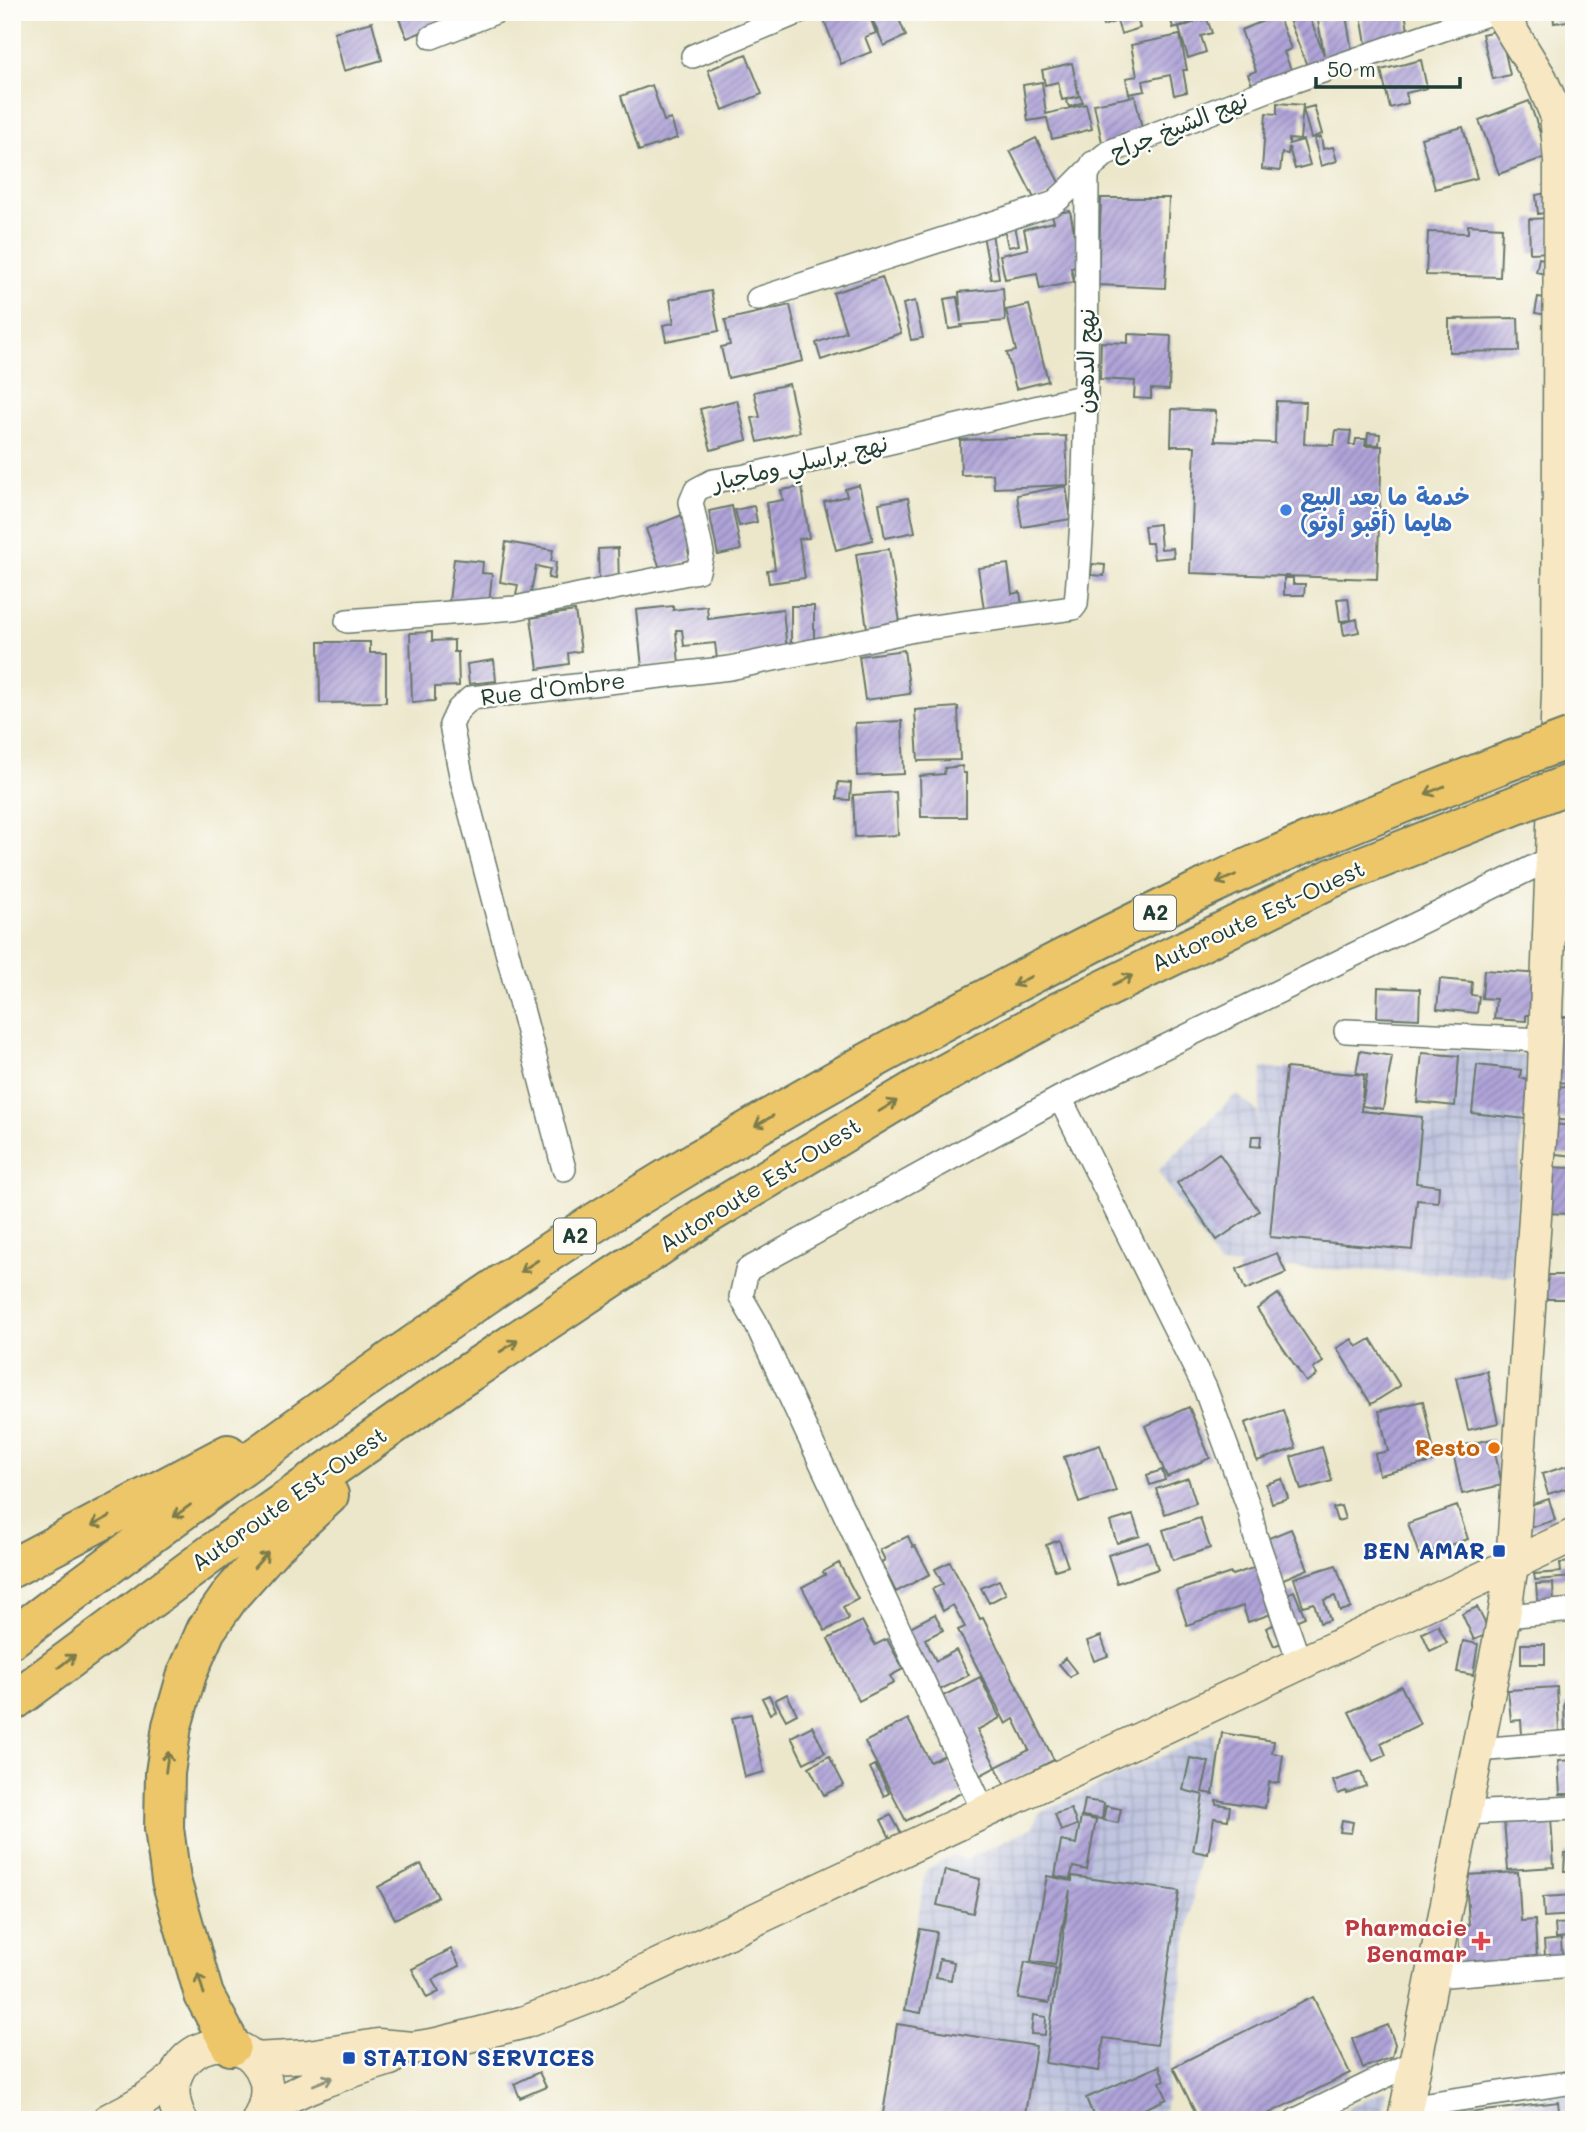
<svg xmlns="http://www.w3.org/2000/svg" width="1586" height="2132" viewBox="0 0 1586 2132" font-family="Mali,'Playpen Sans Arabic',sans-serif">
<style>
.industrial{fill:url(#industrial-grid)}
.building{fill:url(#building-hatch)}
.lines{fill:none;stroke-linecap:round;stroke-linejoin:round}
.street-casing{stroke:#677869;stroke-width:26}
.secondary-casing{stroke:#677869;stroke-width:35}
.highway-casing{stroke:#677869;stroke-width:42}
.street{stroke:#fff;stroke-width:23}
.secondary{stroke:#f7e8c3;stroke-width:32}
.highway{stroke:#ecc669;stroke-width:38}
.highway-bridge-casing{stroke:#677869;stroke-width:42;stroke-linecap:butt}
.highway-bridge{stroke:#ecc669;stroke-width:38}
.oneway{stroke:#7b7b4c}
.oneway2{stroke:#8b927c}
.shop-dot{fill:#3f7fe0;stroke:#fdfcf7;stroke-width:2.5}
.food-dot{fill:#e8710a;stroke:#fdfcf7;stroke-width:2.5}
.transit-dot{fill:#1a4fb4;stroke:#fdfcf7;stroke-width:2.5}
.health-dot{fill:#e0444e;stroke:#fdfcf7;stroke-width:2.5}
.labels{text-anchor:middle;stroke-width:5;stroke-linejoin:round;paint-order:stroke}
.shield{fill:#fdfcf7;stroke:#62766e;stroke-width:2}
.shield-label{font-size:21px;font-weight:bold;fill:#1f3d34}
.street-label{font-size:23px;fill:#1f3d34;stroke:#fdfcf7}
.shop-label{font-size:23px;font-weight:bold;fill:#366cbe;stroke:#fdfcf7;text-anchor:start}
.food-label{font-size:23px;font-weight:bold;fill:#c56008;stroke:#fdfcf7;text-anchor:end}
.transit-label{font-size:23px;font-weight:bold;fill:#164399;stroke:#fdfcf7;text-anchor:end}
.health-label{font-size:23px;font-weight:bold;fill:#be3a42;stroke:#fdfcf7;text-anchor:end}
</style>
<defs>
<pattern id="industrial-grid" width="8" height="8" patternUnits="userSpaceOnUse" patternTransform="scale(1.75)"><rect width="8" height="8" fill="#bdc3de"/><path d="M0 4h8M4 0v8" fill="none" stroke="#a2a8bf"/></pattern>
<pattern id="building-hatch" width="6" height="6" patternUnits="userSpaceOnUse" patternTransform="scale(1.75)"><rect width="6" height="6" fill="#afa3d8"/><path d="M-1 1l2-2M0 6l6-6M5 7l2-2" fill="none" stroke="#8e86b0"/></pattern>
</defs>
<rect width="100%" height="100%" fill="#fdfcf7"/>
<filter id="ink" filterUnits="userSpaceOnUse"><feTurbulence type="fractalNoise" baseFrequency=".0143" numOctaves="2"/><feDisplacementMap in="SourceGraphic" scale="14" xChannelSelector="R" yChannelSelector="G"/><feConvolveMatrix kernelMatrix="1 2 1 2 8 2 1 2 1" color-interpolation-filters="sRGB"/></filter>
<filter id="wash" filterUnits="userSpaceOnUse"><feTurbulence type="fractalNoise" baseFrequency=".00686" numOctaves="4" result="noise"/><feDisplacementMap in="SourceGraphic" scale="28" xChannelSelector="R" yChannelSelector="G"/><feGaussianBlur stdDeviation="1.57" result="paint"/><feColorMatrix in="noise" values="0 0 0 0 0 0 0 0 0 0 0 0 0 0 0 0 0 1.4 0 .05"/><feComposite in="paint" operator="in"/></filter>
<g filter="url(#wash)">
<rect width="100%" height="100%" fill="#ece7cb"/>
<path class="industrial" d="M1449 1050 1527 1056 1512 1276 1219 1265 1158 1171 1236 1094 1258 1112V1136L1262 1068 1341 1072 1339 1107 1447 1117Z
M1215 1732 1163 2120H884L926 1870 953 1855 965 1860 1033 1827 1039 1813Z
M1387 2089 1382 2120H1324Z
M1574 2093V2120H1420L1422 2113Z"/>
<g id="blocks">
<path class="building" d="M396 12H443L447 22 407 38Z
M821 12H868L876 33 865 37 871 52 841 64Z
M869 12H896L906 36 884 46Z
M1099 12H1135L1140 28 1121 34 1117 21 1103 26Z
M1169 12H1196L1199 21 1207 19 1212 33 1201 36 1206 52 1188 58 1179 28 1195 22 1173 28Z
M1286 12H1317L1318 15 1310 18 1324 55 1318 21 1346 16 1353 56 1309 71Z
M1379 12H1405L1409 37 1366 44 1361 15Z
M1553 12H1574V20L1554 23Z
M1278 15 1291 49 1284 52 1294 77 1255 92 1248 74 1256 71 1241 30Z
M372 22 382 60 344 71 334 32Z
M1500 30 1510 75 1493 79 1482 34Z
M1180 35 1187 70H1183L1187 92 1174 95 1170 75 1143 81 1145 91 1129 94 1126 78 1137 76 1131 45Z
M746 54 762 94 723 110 708 70Z
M1421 60 1427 88 1406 93 1408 103 1390 108 1381 70Z
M1072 63 1079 96 1062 100 1058 82 1045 85 1042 70Z
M1042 82 1046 114 1086 104 1092 129 1052 139 1047 118 1028 121 1023 85Z
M652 85 664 121 671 119 677 138 639 151 621 96Z
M1080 96 1083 102 1069 107 1066 100Z
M1135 96 1144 138 1103 147 1094 104Z
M1529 101 1548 156 1499 174 1479 120Z
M1277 103 1303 105 1300 140 1289 139V144L1303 140 1310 165 1295 169 1289 147 1288 154 1282 153 1280 171 1262 169 1266 113 1277 114Z
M1314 106 1322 134 1311 138 1303 109Z
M1463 127 1477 178 1435 189 1421 138Z
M1321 137 1323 149 1333 147 1337 161 1321 166 1314 139Z
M1036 138 1062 188 1036 202 1010 151Z
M1547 193 1550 212 1538 214 1536 195Z
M1101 198H1169L1165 288 1098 285Z
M1070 211 1081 266 1071 268 1074 282 1040 289 1037 273 1005 279 1000 255 1028 249 1024 229 1054 222 1052 214Z
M1550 218 1552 252 1530 253 1529 219Z
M1468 225 1502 227 1500 277 1426 275 1428 232 1468 233Z
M1015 226 1019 245 1008 247 1004 228Z
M992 233 999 278 991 279 983 235Z
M1539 258 1553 261 1550 275 1536 272Z
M882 277 901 333 821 360 816 343 846 332 833 293Z
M1003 288 1005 321 961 325 962 327 949 329 944 299 957 297 961 322 959 292Z
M711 291 719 331 666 341 663 325 674 323 670 299Z
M1538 297 1551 299 1548 315 1535 313Z
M915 301 923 338 911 340 903 304Z
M790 305 803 361 728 378 721 347 730 345 725 320Z
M1029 305 1048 381 1016 389 1007 353 1016 351 1006 310Z
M1518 318 1519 351 1449 352V319Z
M1128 334 1171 336 1169 390 1151 389V399L1134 398 1135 381 1100 379 1101 342 1128 343Z
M789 384 800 432 758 442 752 418 760 417 754 392Z
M737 400 747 440 711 450 700 409Z
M1276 401 1306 402 1304 444 1334 445 1336 430 1351 431 1349 445H1355L1356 439H1366L1365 446H1382L1377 579 1190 573 1195 446H1171L1172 409 1216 411 1215 441 1275 443Z
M1368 433 1380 434 1379 445 1367 444Z
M1066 436 1068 485 994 488 993 474 961 475 960 440Z
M859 485 873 540 836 550 824 502 847 496 845 489Z
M1066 486 1071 519 1022 527 1017 495Z
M802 487 809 538 799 539 805 578 769 583 767 570 775 569 766 503 783 500 781 490Z
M908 498 915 532 885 538 879 503Z
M732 506 741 550 718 555 709 511Z
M754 506 757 522 739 526 735 510Z
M682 515 695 548 688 551 691 559 661 571 646 529Z
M1159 524 1161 549 1173 548 1174 557 1154 559 1152 543H1146L1144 526Z
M506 542 553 550 551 561 556 562 554 579 548 578 550 569 536 566 530 597 516 595 518 585 500 582Z
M618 548 619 584 599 585 598 549Z
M889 549 901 629 868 635 856 554Z
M454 559 483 562 482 573 492 574 489 605 449 601Z
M1008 564 1012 594 1020 592 1022 605 984 610 978 568Z
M1092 564 1105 565 1104 576 1091 575Z
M1284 578H1293V584H1305L1304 595H1284Z
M1348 598 1351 620 1340 621 1337 599Z
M673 606V610L707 606 708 619 783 609 787 652 717 659 715 643 684 646 682 630H676L679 664 642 667 636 610Z
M791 606H814V642L791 643Z
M575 611 581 651 568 653 569 664 538 669 531 618Z
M1357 619 1359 632 1344 635 1342 623Z
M432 632V641L454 640V652H458L459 686 435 687V701L412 702 410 633Z
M319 642H370V653H386V702L320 703Z
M904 650 910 694 865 700 859 656Z
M494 660 496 681 469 684 467 664Z
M958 707 960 760 918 761 915 710Z
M902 721 904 774 857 776 855 723Z
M962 766 963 773H966V817H921L920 776 944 774 945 768Z
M838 782 851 783 850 800 837 799Z
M896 792 898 835 855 837 853 795Z
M1484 970 1542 974 1539 1015H1526V1021L1494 1019 1496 999 1482 998Z
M1440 979 1472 982 1471 995 1479 996 1477 1013 1437 1009Z
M1378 987 1420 989 1419 1019 1377 1017Z
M1558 1017H1574V1083L1552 1082Z
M1360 1051 1392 1056 1383 1109 1362 1106 1367 1075 1356 1073Z
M1422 1053 1459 1056 1455 1106 1417 1102Z
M1477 1065 1521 1070 1520 1078 1530 1079 1526 1119 1472 1113Z
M1286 1068 1364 1075 1361 1111 1422 1117 1416 1183 1439 1186 1438 1202 1417 1200 1412 1250 1270 1237Z
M1551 1086 1574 1087 1573 1121 1549 1119Z
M1549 1124 1574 1126V1156L1547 1153Z
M1252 1136H1261L1260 1147 1251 1146Z
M1219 1153 1259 1211 1217 1240 1177 1183Z
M1546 1167 1572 1168 1570 1214 1545 1213Z
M1277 1253 1286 1273 1245 1290 1237 1269Z
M1543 1275H1569L1568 1299H1543Z
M1278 1294 1323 1362 1313 1369 1317 1375 1306 1382 1257 1309Z
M1352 1339 1357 1347 1371 1339 1400 1386 1371 1404 1337 1348Z
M1487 1371 1498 1423 1468 1430 1456 1378Z
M1423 1401 1436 1461 1379 1475 1375 1454 1388 1451 1379 1411Z
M1189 1407 1210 1458 1167 1477 1145 1426Z
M1283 1410 1296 1448 1257 1461 1245 1423Z
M1492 1439 1502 1485 1462 1494 1452 1448Z
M1100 1445 1116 1491 1079 1503 1064 1457Z
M1322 1447 1332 1481 1301 1490 1291 1457Z
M1570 1465 1574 1476V1486L1548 1494 1542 1474Z
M1162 1470 1165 1480 1150 1485 1147 1475Z
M1188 1478 1196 1503 1165 1514 1156 1489Z
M1282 1479 1288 1498 1272 1503 1266 1484Z
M1549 1499 1555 1520 1527 1529 1520 1508Z
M1341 1506 1345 1519 1337 1521 1333 1508Z
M1457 1506 1468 1539 1419 1555 1408 1523Z
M1133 1515 1140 1536 1117 1543 1110 1522Z
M1200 1518 1210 1548 1173 1560 1163 1530Z
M1291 1529 1308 1569 1276 1582 1259 1542Z
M908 1536 913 1547 915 1546 930 1574 896 1592 881 1562 885 1560 880 1550Z
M1059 1540 1068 1566 1055 1570 1046 1545Z
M1149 1542 1158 1569 1117 1583 1108 1555Z
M950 1562 980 1619 983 1618 1054 1760 1005 1785 996 1767 1029 1750 1014 1719 1006 1724 958 1630 965 1627 953 1605 943 1611 932 1589 943 1584 935 1569Z
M1574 1562V1577L1535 1580 1534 1574 1561 1572 1560 1563Z
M839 1563 858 1599 843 1607 849 1619 825 1631 802 1587 825 1575 823 1572Z
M1336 1565 1351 1608 1340 1611 1335 1596 1324 1600 1330 1620 1320 1623 1314 1603 1303 1606 1294 1578Z
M1259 1566 1274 1613 1248 1622 1243 1606 1187 1625 1176 1591 1231 1573 1232 1575Z
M999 1580 1006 1594 989 1603 981 1588Z
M1553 1583 1554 1607 1538 1608 1536 1584Z
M1294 1591 1305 1617 1293 1622 1282 1596Z
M1477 1607 1490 1633 1474 1640 1462 1614Z
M935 1614 943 1630 925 1639 936 1661 956 1650 969 1675 936 1692 904 1630Z
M862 1621 875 1645 887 1639 903 1669 890 1676 894 1683 859 1701 828 1639Z
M1278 1623 1286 1641 1274 1646 1266 1628Z
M1438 1625 1447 1643 1430 1651 1422 1633Z
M1101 1636 1108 1656 1094 1661 1087 1641Z
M1463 1641 1478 1644 1473 1675 1457 1672Z
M1521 1644H1545V1664H1521Z
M1065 1658 1076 1672 1070 1677 1059 1664Z
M980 1677 1000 1718 977 1730 996 1767 979 1776 939 1698Z
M1401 1686 1420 1724 1381 1743 1386 1755 1373 1761 1349 1712Z
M1557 1687 1559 1732 1522 1735 1521 1720 1511 1721 1508 1690Z
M787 1694 797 1714 786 1720 775 1700Z
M769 1695 776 1710 770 1714 762 1698Z
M1564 1704H1574V1731H1565Z
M751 1714 764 1772 745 1777 732 1718Z
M908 1719 930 1762 945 1755 963 1792 906 1821 865 1742Z
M812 1726 825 1752 804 1763 791 1737Z
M1222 1733 1274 1741 1272 1753 1283 1755 1279 1783 1269 1782 1265 1808 1216 1800V1804L1230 1806 1228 1820 1214 1818 1208 1854 1193 1851 1203 1795 1183 1790 1190 1758 1209 1762 1202 1792 1213 1794Z
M829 1756 844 1785 824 1795 809 1767Z
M1574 1760V1794H1560L1558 1761Z
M875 1765 889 1793 884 1796 870 1768Z
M1361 1772 1366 1786 1347 1793 1346 1791 1338 1794 1333 1781Z
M1085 1800 1104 1803 1102 1819 1082 1816Z
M1106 1806 1121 1809 1118 1823 1103 1820Z
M1071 1809 1077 1825 1061 1831 1055 1814Z
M891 1815 901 1833 890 1838 881 1820Z
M1081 1817 1096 1820 1087 1870 1073 1867 1070 1879 1055 1876 1061 1841 1076 1844Z
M1551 1817 1554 1867 1508 1870 1504 1820Z
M1342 1820 1353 1822 1351 1833 1340 1832Z
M1565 1853H1574V1871H1564Z
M421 1864 438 1897 395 1919 378 1887Z
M945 1870 980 1879 973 1913 937 1905Z
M1518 1872 1521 1921 1535 1920 1537 1960 1460 1965 1458 1926 1469 1925 1466 1875Z
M1047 1876 1072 1881V1876L1179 1891 1157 2045 1104 2038 1099 2071 1045 2063 1070 1890 1055 1965 1031 1961Z
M1574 1895V1915L1544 1917 1543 1897Z
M1574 1923V1945H1569L1568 1937 1556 1938 1555 1924Z
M920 1929 937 1932 921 2013 905 2010Z
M1561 1939 1562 1955 1545 1956 1544 1941Z
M451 1949 460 1966 432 1980 439 1992 427 1998 412 1969Z
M940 1959 954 1962 951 1980 936 1977Z
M1025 1962 1056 1968 1049 2003 1018 1998Z
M1313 1997 1350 2073 1256 2120H1199L1173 2067Z
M1033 2015 1046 2017 1045 2035 1031 2034Z
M897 2024 1036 2046 1024 2120H882Z
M1388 2025 1395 2044 1392 2057 1363 2068 1352 2039Z
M1159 2066 1165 2080 1160 2082 1167 2099 1119 2120H1095L1086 2098Z
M539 2072 546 2087 520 2098 514 2084Z
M1558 2102 1560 2120H1427L1426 2118Z"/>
</g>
</g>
<g filter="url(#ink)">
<use href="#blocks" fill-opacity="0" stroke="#677869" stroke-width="2"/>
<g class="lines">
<g class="street-casing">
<path id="street" d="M432 37 495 12
M693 56 799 12
M758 299 1052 204C1073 189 1087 167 1109 152L1268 90 1493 12
M347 621 515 608 698 571 702 553 691 502 696 490 713 481 746 476 1086 396
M1553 841 1574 840
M1346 1031 1545 1040
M1060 1098 1205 1388 1250 1511 1255 1535 1300 1664
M564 1169 462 780 451 725 458 710 471 698 730 668 919 629 1073 608 1076 604C1089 461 1086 318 1087 175L1093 163
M1504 1616 1574 1610
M1478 1750 1574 1742
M984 1812 755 1321 741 1297 747 1270 1060 1098 1552 858
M1465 1813 1574 1808
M1433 1976 1574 1965
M1407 2107 1574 2082
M1296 2120 1416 2061"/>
</g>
<g class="secondary-casing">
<path id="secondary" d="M254 2059 309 2056 378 2045 413 2048 437 2044 525 2022 590 1997 1574 1535
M262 2112C302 2086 345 2073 390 2059
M108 2120C133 2108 154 2095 175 2077
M181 2120C146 2050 243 2014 265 2078 269 2093 265 2107 258 2120
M1404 2120 1504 1616 1512 1565 1543 1096 1558 693 1560 163 1556 114 1541 79 1500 12"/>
</g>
<g class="highway-casing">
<path id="highway" d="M12 1568 228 1454
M12 1638C153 1532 295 1426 441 1326 498 1286 555 1247 615 1210 802 1095 996 989 1194 893 1293 845 1397 806 1499 765
M12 1702 230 1540 453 1383 702 1218 915 1090 1062 1010 1332 878 1506 809
M231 2046 204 1995 171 1880 164 1828 165 1773 172 1726 187 1674 206 1630 232 1593 273 1547 329 1495"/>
</g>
<use href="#street" class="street"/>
<use href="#secondary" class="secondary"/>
<use href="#highway" class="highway"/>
<g class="highway-bridge-casing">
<path id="highway-bridge" d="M1499 765 1574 737
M1506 809 1574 782"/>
</g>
<use href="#highway-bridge" class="highway-bridge"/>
</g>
<defs><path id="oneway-shaft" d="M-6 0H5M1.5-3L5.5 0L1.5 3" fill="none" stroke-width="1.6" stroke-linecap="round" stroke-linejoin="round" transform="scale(1.75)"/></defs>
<g class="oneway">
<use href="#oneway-shaft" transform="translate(1435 790) rotate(158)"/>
<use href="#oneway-shaft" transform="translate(1226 879) rotate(156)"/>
<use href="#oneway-shaft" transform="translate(1123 980) rotate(-26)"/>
<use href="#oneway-shaft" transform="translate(1022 981) rotate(153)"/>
<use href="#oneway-shaft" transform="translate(888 1106) rotate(-31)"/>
<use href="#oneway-shaft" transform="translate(764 1121) rotate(150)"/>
<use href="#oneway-shaft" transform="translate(529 1266) rotate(147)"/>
<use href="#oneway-shaft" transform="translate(509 1346) rotate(-33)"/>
<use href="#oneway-shaft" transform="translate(182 1511) rotate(144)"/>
<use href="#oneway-shaft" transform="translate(101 1521) rotate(151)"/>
<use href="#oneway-shaft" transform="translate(261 1560) rotate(-48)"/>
<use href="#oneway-shaft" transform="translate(67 1661) rotate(-37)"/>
<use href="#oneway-shaft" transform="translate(167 1762) rotate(-82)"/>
<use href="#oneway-shaft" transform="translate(201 1984) rotate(-107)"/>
</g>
<use class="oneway2" href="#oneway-shaft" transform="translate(323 2081) rotate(-22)"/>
</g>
<circle class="shop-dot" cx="1286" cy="510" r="7"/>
<circle class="food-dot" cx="1494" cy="1448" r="7"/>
<g class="transit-dot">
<rect x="1492" y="1544" width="14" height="14" rx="3.5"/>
<rect x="342" y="2051" width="14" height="14" rx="3.5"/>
</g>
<path class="health-dot" d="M1477.5 1930.5h7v7h7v7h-7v7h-7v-7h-7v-7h7z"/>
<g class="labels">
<g class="shield">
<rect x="1134" y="895.5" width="42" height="35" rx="5"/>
<rect x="554" y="1218.5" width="42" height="35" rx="5"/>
</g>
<g class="shield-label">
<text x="1155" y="920">A2</text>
<text x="575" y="1243">A2</text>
</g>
<g class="street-label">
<text transform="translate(1179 126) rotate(-22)" y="8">نهج الشيخ جراح</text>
<text transform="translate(1086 361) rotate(-89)" y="8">نهج الدهون</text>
<text transform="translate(800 463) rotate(-13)" y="8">نهج براسلي وماجبار</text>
<text transform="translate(553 689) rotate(-7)" y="8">Rue d'Ombre</text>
<text transform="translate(1258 916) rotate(-25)" y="8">Autoroute Est-Ouest</text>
<text transform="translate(760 1185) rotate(-32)" y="8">Autoroute Est-Ouest</text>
<text transform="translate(289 1499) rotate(-35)" y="8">Autoroute Est-Ouest</text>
</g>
<g class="shop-label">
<text x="1300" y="505">خدمة ما بعد البيع<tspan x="1300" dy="26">هايما (أقبو أوتو)</tspan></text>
</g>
<g class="food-label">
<text x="1480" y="1456">Resto</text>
</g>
<g class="transit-label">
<text x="1485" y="1559">BEN AMAR</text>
<text x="363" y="2066" text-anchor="start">STATION SERVICES</text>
</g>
<g class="health-label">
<text x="1467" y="1936">Pharmacie<tspan x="1467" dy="26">Benamar</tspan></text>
</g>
</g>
<rect width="1586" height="2132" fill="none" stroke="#fdfcf7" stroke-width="42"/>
<path d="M1316 77v10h144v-10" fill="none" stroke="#1f3d34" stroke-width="3.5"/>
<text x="1327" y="77" font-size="21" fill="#1f3d34" stroke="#fdfcf7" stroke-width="5" paint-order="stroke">50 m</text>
</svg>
